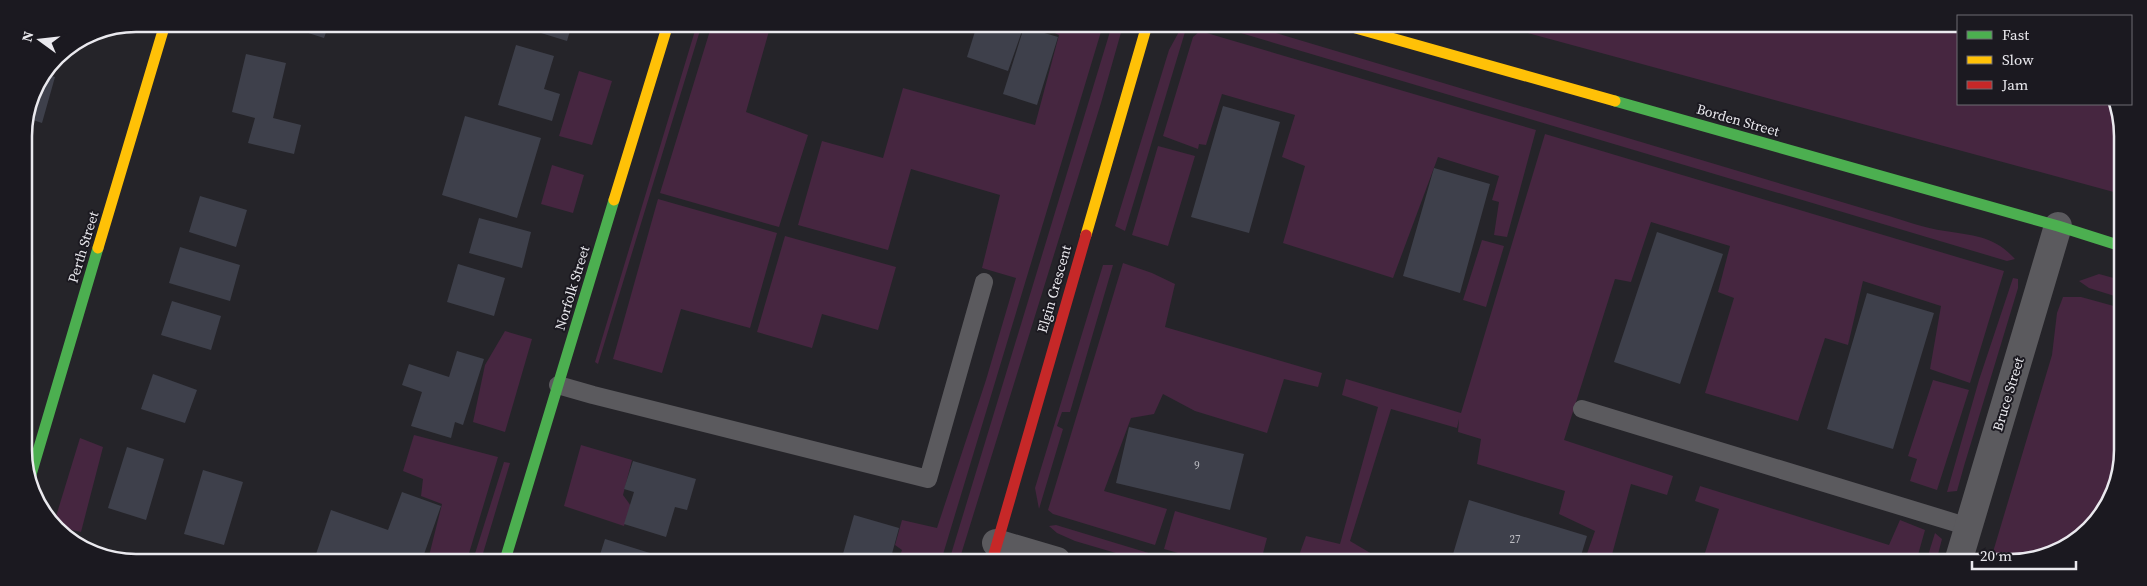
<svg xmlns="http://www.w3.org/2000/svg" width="2147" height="586" viewBox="0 0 2147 586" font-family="'Source Serif 4',serif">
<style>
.green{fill:#462640}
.building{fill:#3e404b}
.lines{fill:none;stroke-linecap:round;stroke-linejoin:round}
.lane{stroke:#5b5a5e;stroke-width:18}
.street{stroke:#5b5a5e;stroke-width:28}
.fast{stroke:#4caf50;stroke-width:11}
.slow{stroke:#ffc107;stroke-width:11}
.jam{stroke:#c62828;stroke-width:11}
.labels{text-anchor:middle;stroke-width:4;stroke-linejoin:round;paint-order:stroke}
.number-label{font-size:11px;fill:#bfbfc5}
.street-label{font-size:14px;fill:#eae9ee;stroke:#1b1920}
.rim{fill:none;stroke:#eae9ee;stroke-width:2.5}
</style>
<rect width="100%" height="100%" fill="#252429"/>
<path class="green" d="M697 24H702L598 364 595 362Z
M712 24H771L746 112 808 135 779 227 660 193Z
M1037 25H1103L941 561H898L902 550 895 545 902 520 937 528 986 380 1016 278 982 268 1000 195 911 169 888 250 798 225 822 141 883 158 903 88 1035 125 1059 35Z
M1112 25H1122V29L1101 103 959 561H949Z
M1214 25H1249L1882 214C1903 220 1924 228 1945 231 1974 236 1993 235 2015 259L2007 261Z
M1498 25 1958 26V104H2115L2121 115V194Z
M1181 28 1185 32 1125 231 1115 226 1169 50Z
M1200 31 1536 130 1507 237 1494 235 1499 202 1492 200 1499 176 1438 157 1393 278 1283 243 1305 166 1282 157 1295 115 1222 94 1206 145 1199 144 1198 149 1163 136 1193 37Z
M579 71 612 81 592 145 559 136Z
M1545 134 2004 271 1970 383 1930 369 1941 306 1863 281 1848 345 1825 338 1798 421 1705 393 1734 298 1718 292 1730 246 1651 222 1631 282 1615 279 1564 440 1673 476 1667 495 1631 484 1610 562H1584L1595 531 1559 514 1565 491 1477 464 1481 439 1458 432 1459 419 1457 428 1391 409 1350 541 1372 554 1371 561H1297L1306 536 1340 544 1378 407 1342 395 1346 379 1461 413Z
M1158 146 1195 156 1168 246 1132 235Z
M552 165 584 175 573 213 541 204Z
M658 199 777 233 750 328 681 309 662 373 613 359Z
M785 236 896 267 878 330 822 314 812 348 757 332Z
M1482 240 1504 246 1486 307 1463 300Z
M1123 263 1152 273 1175 284 1165 327 1322 373 1318 387 1284 379 1267 433 1195 411 1163 394 1154 414 1131 418 1104 491 1167 509 1155 545 1053 514 1048 510Z
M1103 265H1113L1070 412H1062L1057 426 1063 429 1039 509 1035 488Z
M2099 274 2121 280V298L2089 288 2079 281Z
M2013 278 2018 279V288L1964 466 1957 491 1947 492 1979 380Z
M2063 297H2081L2121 308V472L2085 534 2017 562H1990L2052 355 2057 313Z
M505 331 532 339 505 432 473 422 485 365Z
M1933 380 1969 390 1937 490 1910 481 1917 459 1908 456Z
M414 435 498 457 467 560H428L442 504 421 496 423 479 403 471Z
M80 438 103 447 81 532 55 526 54 523Z
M581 445 632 460 623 495 631 506 624 526 564 506Z
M504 462 510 463 481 560H473Z
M1700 486 1889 545 1900 520 1925 530 1916 562H1722L1704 556 1719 509 1695 501Z
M1175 511 1267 538 1261 561H1206L1164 549Z
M1056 525 1175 561H1143L1075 541 1057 533 1049 526Z
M1935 533 1942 539 1936 562H1926Z"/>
<path class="building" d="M280 24H329L324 38Z
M530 24H572L567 41 528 29Z
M977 25H1002L1022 31 1008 71 967 57Z
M1024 27 1058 37 1037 105 1003 94Z
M516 45 554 56 544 89 560 94 552 121 498 105Z
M246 54 286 63 273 118 301 125 294 154 248 143 255 118 232 112Z
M45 74 55 77 42 123 27 118 32 93Z
M1223 106 1280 122 1249 233 1191 217Z
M465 116 541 138 517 218 442 195Z
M24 140 33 142 25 170H24Z
M1434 168 1490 184 1460 293 1403 276Z
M200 196 247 210 236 247 189 232Z
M479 218 531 232 522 268 469 253Z
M1657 232 1723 254 1680 384 1614 362Z
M180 247 240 265 230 301 169 283Z
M458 264 505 278 494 316 447 302Z
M1867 293 1934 313 1893 449 1827 429Z
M172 301 221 316 211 350 161 335Z
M457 351 484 359 463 425 455 422 451 438 411 426 422 392 402 385 409 364 449 377Z
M153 374 197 390 185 423 141 409Z
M1129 427 1244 454 1230 510 1116 483Z
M127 447 164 459 146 520 108 508Z
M633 461 696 479 687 510 675 507 666 537 624 524 634 492 624 489Z
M203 470 243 482 224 545 184 534Z
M402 492 441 506 422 560H337L316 554 331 510 388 530Z
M1469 500 1587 536 1579 562 1451 561Z
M854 515 899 528 890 561H841Z
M605 539 653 554 651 561H598Z"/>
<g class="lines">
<path class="lane" d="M558 385 593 395 928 479 984 282
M1582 409 1969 527"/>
<path class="street" d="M996 543 1057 561
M1958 562 2058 226"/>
<path class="fast" d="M1615 101 2058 226 2121 246
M30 478 98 248
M505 560 614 200"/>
<path class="slow" d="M1345 25 1615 101
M614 200 668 24
M1086 235 1147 25
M98 248 165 24"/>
<path class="jam" d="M992 561 1086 235"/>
</g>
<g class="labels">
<g class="number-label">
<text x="1197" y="469">9</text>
<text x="1515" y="543">27</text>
</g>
<g class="street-label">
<text transform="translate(1738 120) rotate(16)" y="5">Borden Street</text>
<text transform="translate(83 247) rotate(-73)" y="5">Perth Street</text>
<text transform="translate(572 288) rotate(-73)" y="5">Norfolk Street</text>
<text transform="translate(1054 289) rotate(-74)" y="5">Elgin Crescent</text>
<text transform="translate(2008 394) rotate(-73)" y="5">Bruce Street</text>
</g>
</g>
<path d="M0 0H2147V586H0ZM136 32H2010A104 104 0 0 1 2114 136V450A104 104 0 0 1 2010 554H136A104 104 0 0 1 32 450V136A104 104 0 0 1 136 32Z" fill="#1b1920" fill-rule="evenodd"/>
<path class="rim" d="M136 32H2010A104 104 0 0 1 2114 136V450A104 104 0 0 1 2010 554H136A104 104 0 0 1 32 450V136A104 104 0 0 1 136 32Z"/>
<rect x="1957" y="15" width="175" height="90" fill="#1b1920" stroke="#6e6c72"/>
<rect x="1967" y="31" width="25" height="8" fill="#4caf50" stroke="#6e6c72"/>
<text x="2002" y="40" font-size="15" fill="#eae9ee">Fast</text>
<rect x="1967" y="56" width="25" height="8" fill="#ffc107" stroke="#6e6c72"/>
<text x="2002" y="65" font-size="15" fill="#eae9ee">Slow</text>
<rect x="1967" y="81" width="25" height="8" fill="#c62828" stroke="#6e6c72"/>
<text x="2002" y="90" font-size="15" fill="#eae9ee">Jam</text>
<g transform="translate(40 40) rotate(285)" stroke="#1b1920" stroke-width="4" paint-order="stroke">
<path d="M0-4L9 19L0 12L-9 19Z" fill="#eae9ee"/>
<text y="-8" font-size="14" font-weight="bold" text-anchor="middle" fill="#eae9ee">N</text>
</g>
<path d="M1972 561v8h104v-8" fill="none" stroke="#eae9ee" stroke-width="2.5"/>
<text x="1980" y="561" font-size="15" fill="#eae9ee" stroke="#1b1920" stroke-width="4" paint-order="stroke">20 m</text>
</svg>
